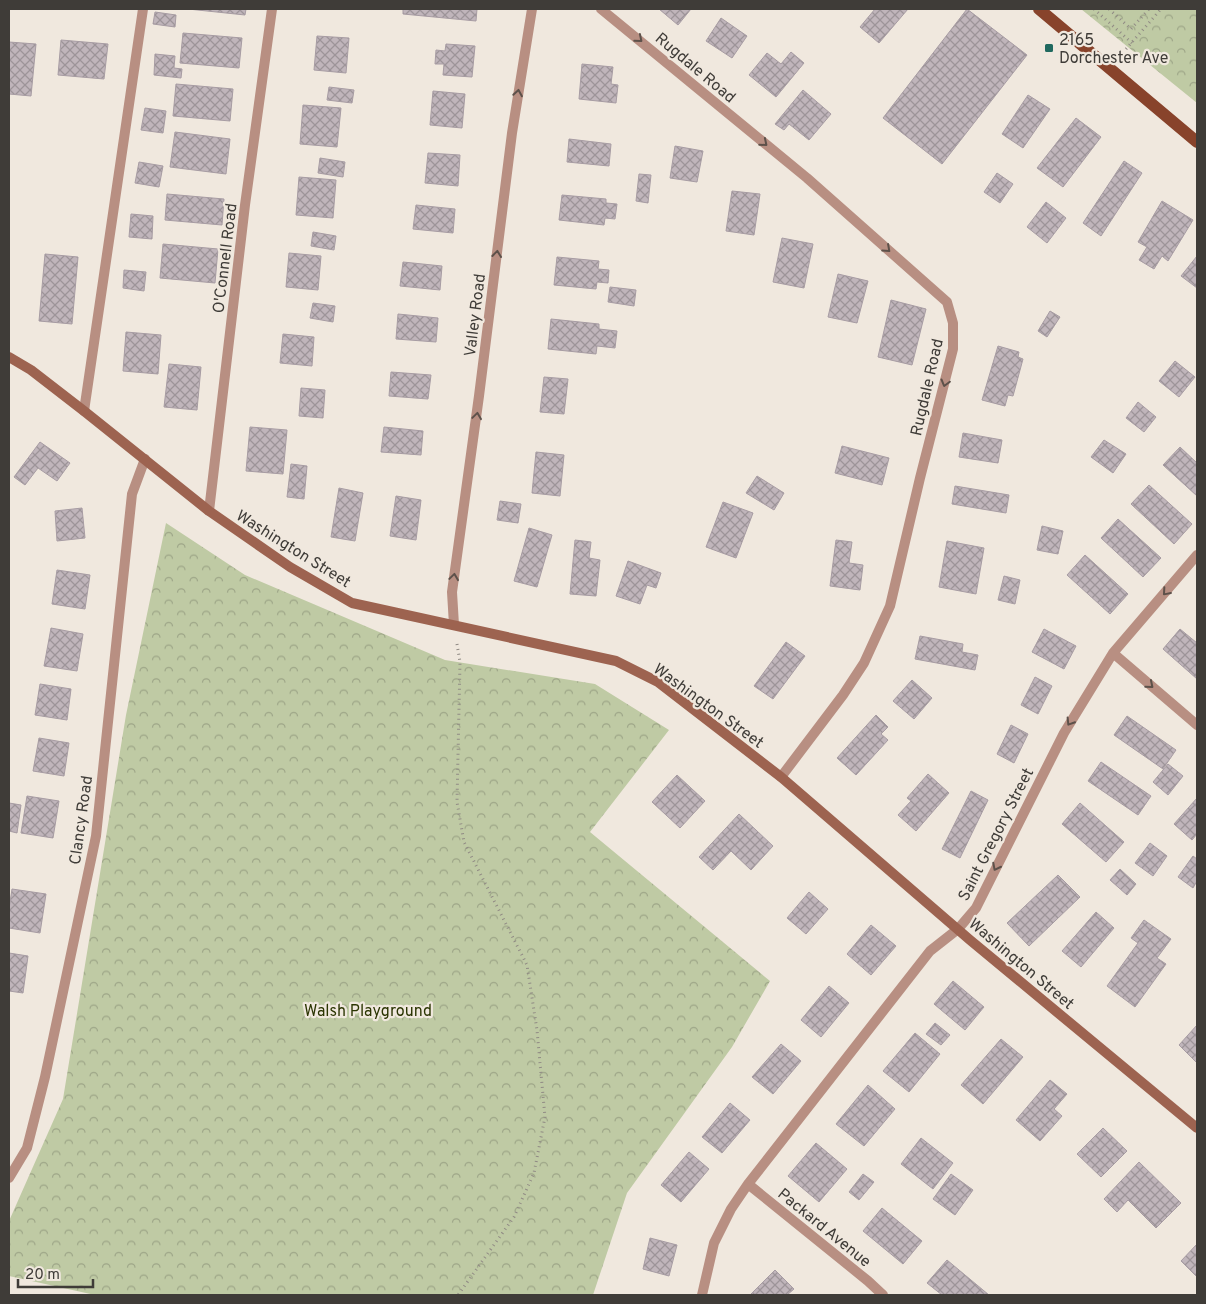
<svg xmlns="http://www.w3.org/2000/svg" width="1206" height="1304" viewBox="0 0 1206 1304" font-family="Overpass,sans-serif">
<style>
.forest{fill:url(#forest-crowns)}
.building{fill:url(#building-cross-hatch);stroke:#a79ca3}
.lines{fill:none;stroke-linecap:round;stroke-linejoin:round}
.path{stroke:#908a84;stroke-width:3;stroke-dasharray:1 4;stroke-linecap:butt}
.lane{stroke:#b88f82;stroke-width:10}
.street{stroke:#b88f82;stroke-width:10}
.secondary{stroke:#9d6350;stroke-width:10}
.primary{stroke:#88432b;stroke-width:12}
.oneway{stroke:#5d514a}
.poi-dot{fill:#20695f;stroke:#f0e8de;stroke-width:2}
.labels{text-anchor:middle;stroke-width:4.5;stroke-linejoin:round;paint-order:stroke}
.poi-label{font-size:16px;fill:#3f3c38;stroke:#f0e8de;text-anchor:start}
.street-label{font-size:16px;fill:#3f3c38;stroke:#f0e8de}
.park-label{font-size:16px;fill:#2b3502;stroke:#f0e8de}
</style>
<defs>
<pattern id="forest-crowns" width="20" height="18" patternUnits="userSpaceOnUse" patternTransform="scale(1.25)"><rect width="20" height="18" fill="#bfcaa4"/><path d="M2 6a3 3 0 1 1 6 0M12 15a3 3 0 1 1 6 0" fill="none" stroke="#9da587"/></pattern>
<pattern id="building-cross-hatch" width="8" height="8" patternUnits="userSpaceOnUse" patternTransform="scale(1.25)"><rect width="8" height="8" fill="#c0b5bb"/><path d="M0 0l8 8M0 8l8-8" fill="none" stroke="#9d9499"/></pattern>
</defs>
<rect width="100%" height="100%" fill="#f0e8de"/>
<path class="forest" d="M1081 9H1197V103Z
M166 523 245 575 445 660 595 684 669 730 590 832 770 981 732 1047 627 1193 593 1295H95L9 1276V1221L63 1099 126 715Z"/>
<path class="building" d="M188 9H246L245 15Z
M403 9H477L476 21 403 14Z
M659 9H691L678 25Z
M875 9H908L879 43 860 27Z
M967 9 1027 55 942 164 883 118Z
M155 12 176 15 175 27 153 24Z
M721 18 747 36 732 58 706 41Z
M183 33 242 38 239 68 180 63Z
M317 36 349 38 346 73 314 70Z
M61 40 108 44 104 79 58 75Z
M9 42 36 44 31 96 9 94Z
M446 44 475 46 472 77 443 75 444 64H435L436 50 445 51Z
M791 52 804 63 776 97 749 75 767 53 781 64Z
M155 54 175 56 174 68 182 69 181 78 154 75Z
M582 64 613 67 611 84 618 85 616 103 579 99Z
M176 84 233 89 230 121 173 116Z
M329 87 354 90 352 103 327 100Z
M803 90 831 114 809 140 789 124 784 130 775 124Z
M433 91 465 94 462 128 430 125Z
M1028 95 1050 109 1023 148 1002 134Z
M303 105 341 108 337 147 300 144Z
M145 108 166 111 163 133 141 130Z
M1076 118 1101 137 1063 187 1037 168Z
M175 132 230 139 226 174 170 167Z
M569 139 611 144 609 166 567 162Z
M675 146 703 151 697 182 670 178Z
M428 153 460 155 458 186 425 183Z
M320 158 345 162 343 177 318 173Z
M1124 161 1142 173 1101 236 1083 223Z
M139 162 163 166 159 187 135 183Z
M997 173 1013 184 1000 203 984 192Z
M639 174 651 175 648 203 636 201Z
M299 177 336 180 333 218 296 215Z
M732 191 760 194 754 235 726 231Z
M167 194 224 199 222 225 165 220Z
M562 195 606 199V203L617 204 615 219 605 218 604 225 559 220Z
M1162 201 1193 220 1168 261 1162 256 1154 269 1139 260 1147 247 1138 242Z
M1046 202 1066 218 1047 243 1027 227Z
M416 205 455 209 453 233 413 229Z
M131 214 153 216 152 239 129 237Z
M313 232 336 236 334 250 311 246Z
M782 238 813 244 804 288 773 282Z
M163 244 218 249 215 283 160 278Z
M289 253 321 256 318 290 286 287Z
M45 254 78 257 72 324 39 321Z
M1197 256V288L1181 276Z
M557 257 599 261 598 269 609 270 608 283 597 282 596 289 554 285Z
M403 262 442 266 440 290 400 286Z
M124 270 146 272 144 291 123 288Z
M838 274 868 281 857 323 828 317Z
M610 287 636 290 634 306 608 302Z
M891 300 926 309 912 365 878 357Z
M313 303 335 306 333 322 310 318Z
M1050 311 1060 317 1047 337 1038 331Z
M398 314 438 318 436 342 396 339Z
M551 319 599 324V329L617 331 615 348 597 346 596 354 548 349Z
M126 332 161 335 158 374 123 371Z
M283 334 314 337 312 366 280 363Z
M998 346 1019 352 1018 357 1023 359 1013 396 1008 395 1005 406 982 400Z
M1175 361 1195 377 1179 397 1159 381Z
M169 364 201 367 197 410 164 407Z
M391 372 431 375 428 399 389 396Z
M544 377 568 379 564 414 540 412Z
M301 388 325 390 323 418 299 416Z
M1138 402 1156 417 1144 432 1126 418Z
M250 427 287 430 283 474 246 471Z
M384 427 423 431 421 455 381 452Z
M963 433 1002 440 998 463 959 457Z
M1104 440 1126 454 1113 473 1091 457Z
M40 442 70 463 57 481 38 468 25 485 14 477Z
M842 446 889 458 882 485 835 473Z
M1180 447 1197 463V496L1163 465Z
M536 452 564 455 560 496 532 493Z
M291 464 307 466 304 499 287 497Z
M757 476 784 493 774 510 746 493Z
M1149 485 1192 524 1174 544 1131 504Z
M955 486 1009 495 1006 513 952 504Z
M339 488 363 493 355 541 331 537Z
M396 496 421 500 416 540 390 536Z
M500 501 521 504 518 523 497 520Z
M723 502 753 513 736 558 706 547Z
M82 508 85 538 57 541 55 511Z
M1118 519 1161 558 1143 577 1101 538Z
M1042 526 1063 531 1058 554 1037 550Z
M529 528 552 535 537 587 514 581Z
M575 540 591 542 589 558 600 560 596 596 570 594Z
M836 540 852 542 849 563 863 565 860 590 830 586Z
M947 541 984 548 976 594 939 587Z
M1085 555 1128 594 1110 614 1067 575Z
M628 561 661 573 656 588 647 585 640 604 616 596Z
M57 570 90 575 85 609 52 604Z
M1004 576 1020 580 1015 604 998 600Z
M51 628 83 634 77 671 44 666Z
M1044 629 1076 646 1064 669 1032 652Z
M1180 629 1197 643V679L1163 649Z
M920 636 963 644 962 652 978 655 975 670 915 659Z
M786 642 805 656 773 699 754 686Z
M1035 677 1052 686 1038 714 1021 705Z
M912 680 932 698 914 719 893 701Z
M40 684 71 689 67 720 35 715Z
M876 715 888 727 881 734 888 740 856 775 837 758Z
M1127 716 1176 750 1163 769 1114 735Z
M1011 725 1028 734 1014 763 997 754Z
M39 738 69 743 64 776 33 771Z
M1101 762 1151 796 1138 815 1088 781Z
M1168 764 1183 776 1168 795 1153 782Z
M928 774 949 793 916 831 898 815 911 801 907 798Z
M677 775 705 801 680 828 652 802Z
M971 791 988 800 960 858 942 849Z
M27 796 59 801 53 838 21 833Z
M1197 798V834L1192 840 1174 824Z
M9 803 21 805 17 833 9 831Z
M1080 803 1124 842 1106 862 1062 824Z
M739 814 773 846 751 870 731 851 713 870 699 857Z
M1150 843 1167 856 1153 876 1135 863Z
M1193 856 1197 859V881L1193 888 1178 877Z
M1120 869 1136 884 1127 895 1110 880Z
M1058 875 1080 897 1029 946 1007 923Z
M12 889 46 894 40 933 9 928V909Z
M809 892 828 909 806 934 787 918Z
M1096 912 1114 928 1081 967 1062 951Z
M1144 920 1171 939 1157 958 1166 964 1135 1007 1107 986 1138 943 1131 938Z
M871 925 896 946 871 975 847 954Z
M9 953 28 956 23 993 9 991Z
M953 981 984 1007 965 1030 934 1004Z
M829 986 849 1003 821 1037 801 1020Z
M935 1023 950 1035 941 1045 926 1034Z
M1197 1025V1063L1179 1045Z
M915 1033 940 1054 909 1092 883 1071Z
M1001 1039 1023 1057 983 1104 961 1085Z
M781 1044 801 1061 773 1094 752 1077Z
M1050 1080 1067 1094 1054 1109 1062 1116 1040 1141 1016 1120Z
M868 1085 895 1109 864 1146 836 1124Z
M730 1103 750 1120 722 1153 702 1137Z
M1103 1128 1127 1151 1101 1177 1077 1154Z
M921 1138 953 1163 933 1189 901 1164Z
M816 1143 847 1169 819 1202 788 1176Z
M689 1152 709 1169 681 1202 661 1185Z
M1139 1162 1181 1203 1156 1228 1128 1200 1117 1212 1104 1199Z
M863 1174 874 1182 859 1200 849 1192Z
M951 1174 973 1190 955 1215 933 1199Z
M882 1208 922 1241 903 1264 863 1231Z
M650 1238 677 1245 669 1276 643 1269Z
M1197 1244V1277L1181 1261Z
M947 1260 989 1295H942L927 1283Z
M775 1270 794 1289 787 1295H750Z"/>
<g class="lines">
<path class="path" d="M1094 9 1132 43
M1109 9 1131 29 1149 9
M1126 49 1161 9
M457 644 460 662 457 802 464 842 527 965 537 1030 545 1117 534 1173 514 1217 458 1295"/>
<path class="lane" d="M84 411 143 9"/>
<path class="street" d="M601 9 807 178 947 302 953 323V349L920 478 890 606 864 663 843 695 781 777
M209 511 245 205 272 9
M454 625 452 592 479 396 512 133 532 9
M1113 653 1197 725
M9 1178 27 1148 45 1077 96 836 132 494 145 459
M748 1184 868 1281 883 1295
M702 1295 714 1243 731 1209 748 1184 930 951 958 929 976 908 1064 733 1113 653 1197 555"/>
<path class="secondary" d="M9 357 31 370 84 411 209 511 290 567 352 603 616 661 658 682 781 777 970 940 1197 1128"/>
<path class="primary" d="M1039 9 1197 142"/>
</g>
<defs><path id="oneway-chevron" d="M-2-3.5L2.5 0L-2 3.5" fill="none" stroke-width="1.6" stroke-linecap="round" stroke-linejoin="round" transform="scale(1.25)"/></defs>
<g class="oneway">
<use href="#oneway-chevron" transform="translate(639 39) rotate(40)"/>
<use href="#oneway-chevron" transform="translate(518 93) rotate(-81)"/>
<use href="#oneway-chevron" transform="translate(764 143) rotate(40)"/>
<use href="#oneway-chevron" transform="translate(887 249) rotate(42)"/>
<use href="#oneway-chevron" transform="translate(497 254) rotate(-83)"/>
<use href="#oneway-chevron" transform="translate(945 383) rotate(105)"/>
<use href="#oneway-chevron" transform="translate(477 416) rotate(-82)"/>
<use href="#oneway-chevron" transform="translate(454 577) rotate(-82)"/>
<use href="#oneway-chevron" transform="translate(1166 592) rotate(131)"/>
<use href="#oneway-chevron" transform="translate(1150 685) rotate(40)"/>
<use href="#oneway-chevron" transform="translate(1070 722) rotate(122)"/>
<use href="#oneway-chevron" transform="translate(996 867) rotate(117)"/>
</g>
<rect class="poi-dot" x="1044" y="43" width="10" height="10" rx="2.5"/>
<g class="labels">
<g class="poi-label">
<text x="1059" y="45">2165<tspan x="1059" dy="18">Dorchester Ave</tspan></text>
</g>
<g class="street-label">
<text transform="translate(696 67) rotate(40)" y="6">Rugdale Road</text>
<text transform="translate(224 258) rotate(-83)" y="6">O'Connell Road</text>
<text transform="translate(474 315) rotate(-83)" y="6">Valley Road</text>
<text transform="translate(926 387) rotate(-77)" y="6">Rugdale Road</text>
<text transform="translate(294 548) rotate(32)" y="6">Washington Street</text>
<text transform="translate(709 705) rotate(36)" y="6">Washington Street</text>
<text transform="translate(80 820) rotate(-82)" y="6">Clancy Road</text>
<text transform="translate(995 834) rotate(-63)" y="6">Saint Gregory Street</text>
<text transform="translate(1022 963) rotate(40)" y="6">Washington Street</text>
<text transform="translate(825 1227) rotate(39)" y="6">Packard Avenue</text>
</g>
<g class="park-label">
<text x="368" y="1016">Walsh Playground</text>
</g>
</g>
<rect width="1206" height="1304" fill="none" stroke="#3f3c38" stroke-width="20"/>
<path d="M18 1279v8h75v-8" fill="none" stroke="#3f3c38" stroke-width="2.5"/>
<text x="25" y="1279" font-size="15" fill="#3f3c38" stroke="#f0e8de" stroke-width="4" paint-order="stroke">20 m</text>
</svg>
